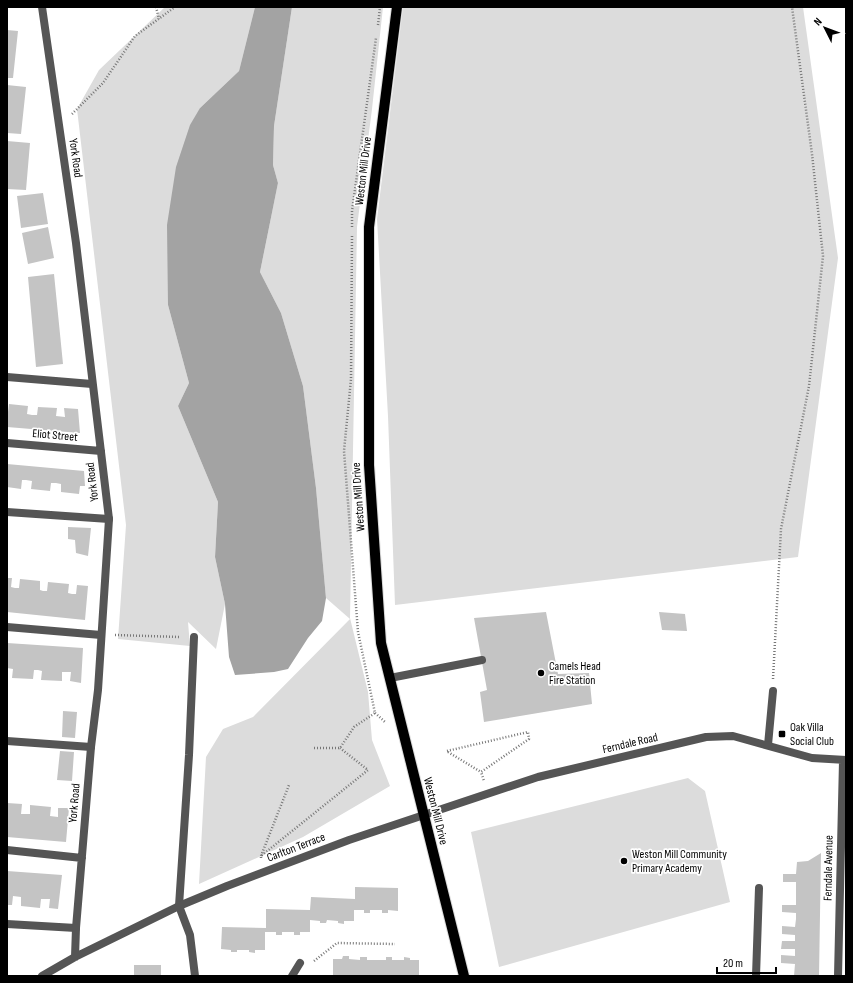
<svg xmlns="http://www.w3.org/2000/svg" width="853" height="983" viewBox="0 0 853 983" font-family="'Sofia Sans Condensed',sans-serif">
<style>
.green{fill:#dcdcdc}
.water{fill:#a3a3a3}
.building{fill:#c4c4c4}
.lines{fill:none;stroke-linecap:round;stroke-linejoin:round}
.primary-casing{stroke:#dbdbdb;stroke-width:12}
.path{stroke:#777;stroke-width:2.5;stroke-dasharray:1 2;stroke-linecap:butt}
.service{stroke:#555;stroke-width:8}
.minor{stroke:#555;stroke-width:8}
.primary{stroke:#000;stroke-width:10}
.poi-dot{fill:#000;stroke:#fff;stroke-width:1.5}
.labels{text-anchor:middle;stroke-width:3.5;stroke-linejoin:round;paint-order:stroke}
.street-label{font-size:12px;fill:#000;stroke:#fff}
.poi-label{font-size:12px;fill:#000;stroke:#fff;text-anchor:start}
</style>
<rect width="100%" height="100%" fill="#fff"/>
<path class="green" d="M165 7H255L239 71 200 108 168 305 189 383 178 406 218 502 215 557 225 604 216 649 188 622 190 646 118 639 126 525 77 109 99 70Z
M292 7H383L372 109 357 227 350 618 368 692 372 740 390 786 303 837 199 884 206 757 223 729 253 717 350 619 326 598 316 488 303 386 281 313 260 272 278 183 273 165 274 126Z
M403 7H803L838 258 798 557 395 605 388 416 377 219Z
M688 778 705 791 730 902 499 967 471 832Z"/>
<path class="water" d="M255 7H292L274 126 273 165 278 183 260 272 281 313 303 386 316 488 326 598 322 621 308 638 288 669 274 672 235 675 229 657 225 604 215 557 218 502 178 406 189 383 168 305 167 225 176 167 190 125 200 108 239 71Z"/>
<path class="building" d="M7 30 18 31 13 78H7Z
M7 85 26 87 21 134 7 133Z
M7 141 30 143 26 190 7 189Z
M43 193 48 224 21 228 17 196Z
M48 227 54 258 28 264 22 233Z
M54 274 63 364 36 367 28 277Z
M9 404 28 406 27 414 32 415H37L38 407 57 408 56 416 65 417 64 408 78 409 80 433 7 427V412H8Z
M7 464 84 471 85 486H80L79 494 61 492V484L56 483H51L50 491 31 489 32 481 26 480H22L21 489 7 487Z
M68 527 91 528 88 556 76 553 75 540 68 539Z
M7 578H12L11 587 15 588H19L20 579 40 581V590L43 591H47L48 582 69 584 68 593 72 594H76L77 585 88 586 85 620 7 612Z
M546 612 558 674 589 673 592 704 484 722 480 692 487 690 474 618Z
M659 612 685 614 687 631 662 630Z
M7 643 83 648 81 683 70 681 71 672H62V681L41 680 42 671 38 670H34L33 679 12 678 13 669 7 668Z
M63 711 77 712 75 738 62 737Z
M60 751 74 752 72 781 57 780Z
M7 803 22 804 21 814H30V805L51 807 50 816 58 817V808H69L66 842 7 837Z
M821 853 819 976H794L795 964 781 963V955L795 956V949H781L782 941H795V935L782 934V926L795 927 796 919V913L782 912V905H796V882H783V874H796L797 862 808 861Z
M7 871 62 875 58 909 49 908 50 899H41L40 908 21 906V897L13 896 12 905H7Z
M355 887 398 888V911L388 910V913H382V910H370V913H364V910H354V921H344V924L338 923V921L327 920 326 923H320V921L310 920V932H300V935H294V932H282V935H276V932H265V950H255V953L249 952V950H237V952H231V950L221 949 222 927 266 928V909L310 910 311 897 355 899Z
M343 956H349V959L360 960V957H367V960H386V957H392V960H404V957L410 958V960H419V976H333V959H342Z
M134 965H161V976H134Z"/>
<g class="lines">
<g class="primary-casing">
<path id="primary" d="M397 7 369 227V465L381 643 464 976"/>
</g>
<path class="path" d="M156 7 159 19
M378 25 380 7
M72 114 103 83 135 36 175 7
M352 227V211L376 38
M352 236 351 379 344 451 358 632 375 713
M115 635 180 637
M773 679 781 529 809 386 823 256 812 154 792 7
M375 713 385 722
M314 748H340L354 727 375 713
M447 751 528 732 529 739 481 772 484 781
M448 752 481 772
M261 856 289 785
M261 858V856L368 770 340 748
M314 961 337 943 395 944"/>
<path class="service" d="M7 377 92 384
M7 512 109 519
M390 678 482 660
M7 741 91 747
M768 745 773 691
M179 906 189 755 194 637
M7 924 76 928
M756 976 759 888"/>
<path class="minor" d="M42 7 76 243 109 519 98 690 91 747 76 928 75 957
M7 443 101 451
M7 627 101 635
M7 850 82 858
M179 906 190 935 195 976
M42 976 75 957 179 906 227 886 349 840 538 777 706 737 733 736 812 758 846 760
M292 976 300 963
M838 976 843 761"/>
<use href="#primary" class="primary"/>
</g>
<g class="poi-dot">
<circle cx="541" cy="673" r="4"/>
<rect x="778" y="730" width="8" height="8" rx="2"/>
<circle cx="624" cy="861" r="4"/>
</g>
<g class="labels">
<g class="street-label">
<text transform="translate(76 158) rotate(82)" y="4">York Road</text>
<text transform="translate(363 171) rotate(-83)" y="4">Weston Mill Drive</text>
<text transform="translate(55 435) rotate(5)" y="4">Eliot Street</text>
<text transform="translate(92 482) rotate(-97)" y="4">York Road</text>
<text transform="translate(358 497) rotate(-94)" y="4">Weston Mill Drive</text>
<text transform="translate(630 743) rotate(-13)" y="4">Ferndale Road</text>
<text transform="translate(74 803) rotate(-85)" y="4">York Road</text>
<text transform="translate(436 811) rotate(76)" y="4">Weston Mill Drive</text>
<text transform="translate(296 847) rotate(-21)" y="4">Carlton Terrace</text>
<text transform="translate(828 868) rotate(-89)" y="4">Ferndale Avenue</text>
</g>
<g class="poi-label">
<text x="549" y="670">Camels Head<tspan x="549" dy="14">Fire Station</tspan></text>
<text x="790" y="731">Oak Villa<tspan x="790" dy="14">Social Club</tspan></text>
<text x="632" y="858">Weston Mill Community<tspan x="632" dy="14">Primary Academy</tspan></text>
</g>
</g>
<rect width="853" height="983" fill="none" stroke="#000000" stroke-width="16"/>
<g transform="translate(825 28) rotate(312)" stroke="#ffffff" stroke-width="3" paint-order="stroke">
<path d="M0-3L7 15L0 10L-7 15Z" fill="#000000"/>
<text y="-6" font-size="11" font-weight="bold" text-anchor="middle" fill="#000000">N</text>
</g>
<path d="M717 967v6h59v-6" fill="none" stroke="#000000" stroke-width="2"/>
<text x="723" y="967" font-size="12" fill="#000000" stroke="#ffffff" stroke-width="3" paint-order="stroke">20 m</text>
</svg>
